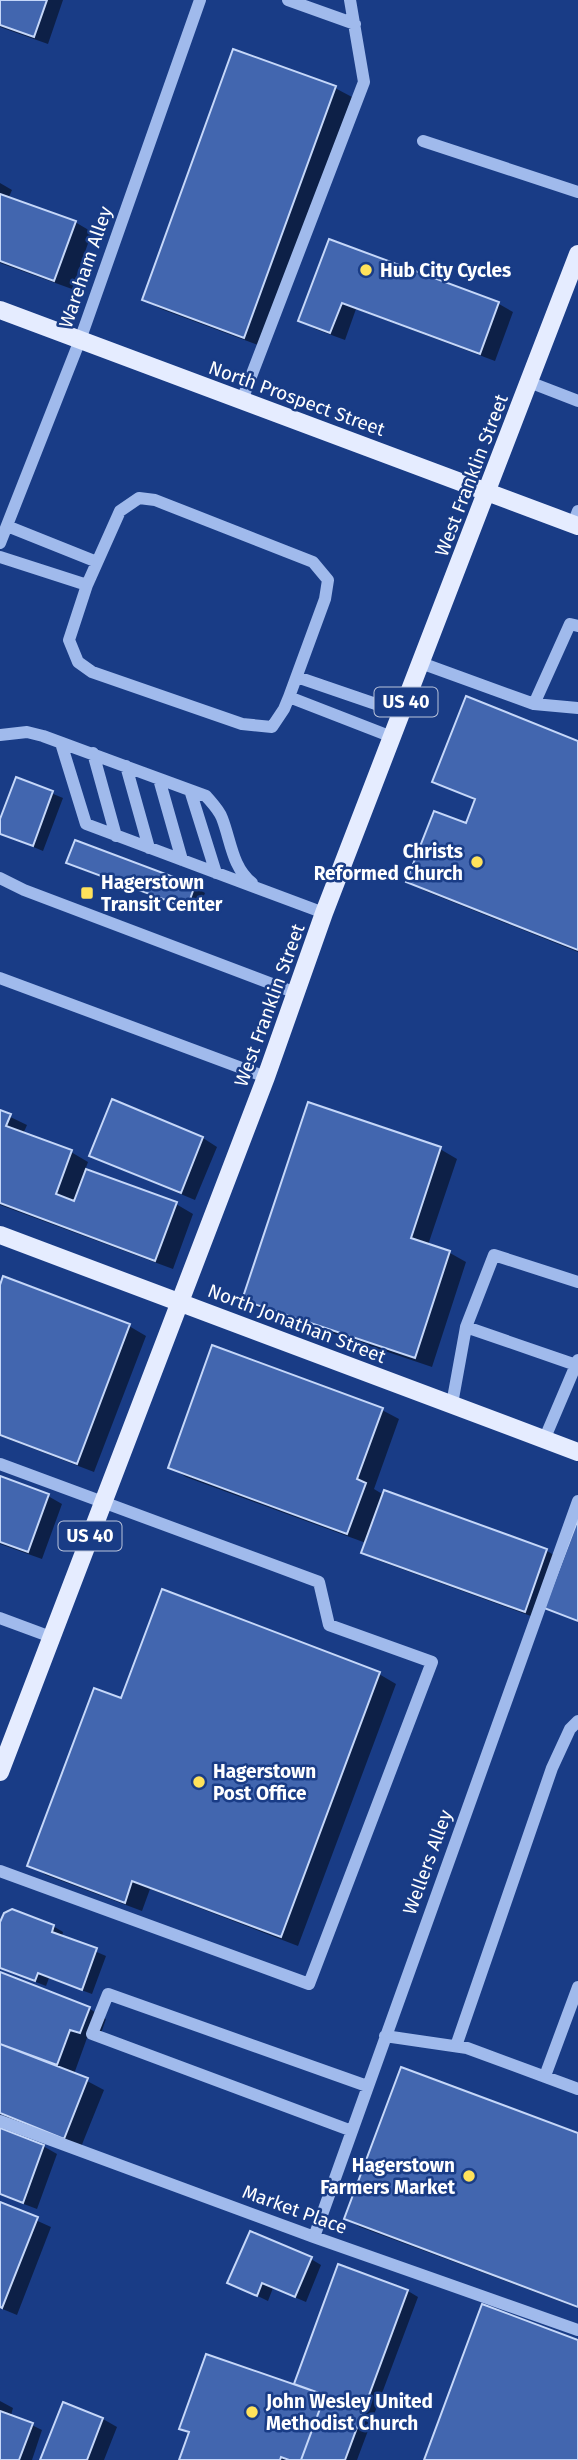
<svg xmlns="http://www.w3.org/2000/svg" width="578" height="2460" viewBox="0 0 578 2460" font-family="'Fira Sans',sans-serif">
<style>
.shadow{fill:#0007}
.building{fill:#4266af;stroke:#c5d7f9;stroke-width:2}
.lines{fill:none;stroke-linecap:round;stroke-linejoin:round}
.minor{stroke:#a0baec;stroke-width:12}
.major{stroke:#e5ecff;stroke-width:18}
.poi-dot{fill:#ffe25b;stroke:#193c86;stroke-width:2.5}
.labels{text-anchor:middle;stroke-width:5;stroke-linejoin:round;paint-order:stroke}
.shield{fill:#193c86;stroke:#bac4db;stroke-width:2}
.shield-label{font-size:18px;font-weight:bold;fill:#fff}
.street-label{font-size:19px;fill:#fff;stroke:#193c86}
.poi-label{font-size:19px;font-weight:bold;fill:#fff;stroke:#193c86;text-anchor:start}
</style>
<rect width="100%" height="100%" fill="#193c86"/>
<path class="shadow" d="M0 0H63L48 44 0 27Z
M335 88 352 97 261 346 161 309 144 300Z
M0 183 12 190 8 199 75 222 92 232 72 289 0 263Z
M330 241 499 304 513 312 495 361 356 309 345 340 315 329 301 320Z
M578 743V952L425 891 408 881 467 825 476 801 434 781Z
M17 779 63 798 43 851 0 833V824Z
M76 842 195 887 205 893 197 913 78 868 68 862Z
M113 1102 203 1138 217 1147 195 1200 106 1163 92 1155Z
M0 1112 27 1125 23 1134 71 1152 88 1162 85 1170 176 1204 193 1214 173 1269 0 1205Z
M440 1149 457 1159 428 1245 450 1253 466 1262 432 1367 261 1309 244 1299Z
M0 1290 129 1326 146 1336 94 1472 0 1436Z
M382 1410 399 1419 374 1489 384 1495 385 1492 547 1551 561 1559 578 1524V1622L544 1605 539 1619 377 1560 363 1552 366 1543 186 1477 170 1467Z
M0 1478 48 1496 62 1504 42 1559 0 1544Z
M163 1592 379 1674 396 1684 298 1946 150 1889 142 1911 46 1875 30 1865 122 1700Z
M53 1926 63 1932 62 1937 106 1956 92 1994 49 1978 46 1986 0 1968V1927Z
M0 1974 90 2009 106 2019 98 2042 87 2038 74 2074 104 2090 81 2147 0 2115Z
M0 2130 43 2146 57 2154 37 2209 0 2195Z
M578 2135V2308L360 2227 346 2219Z
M0 2204 51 2227 17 2315 0 2308Z
M311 2259 321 2265 306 2302 273 2288 268 2301 230 2283Z
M408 2291 418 2297 357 2460H180L190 2433 182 2428 305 2388 296 2383Z
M0 2401 13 2408 11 2415 42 2430 32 2460H0Z
M64 2404 103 2419 117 2427 104 2460H42Z"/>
<path class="building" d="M0 0H47L34 37 0 25Z
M233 49 336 86 244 338 142 300Z
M0 194 76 221 54 281 0 261Z
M329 239 499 302 480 354 342 303 330 333 298 321Z
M466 696 578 741V950L406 882 434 811 466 823 475 799 432 782Z
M16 777 53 791 33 846 0 834V819Z
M75 840 195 885 187 908 66 863Z
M112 1099 203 1137 181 1193 89 1156Z
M308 1102 441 1147 411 1238 450 1251 415 1358 242 1300Z
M0 1110 11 1114 6 1126 72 1150 56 1194 74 1201 86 1169 177 1202 155 1261 0 1203Z
M3 1276 130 1324 77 1464 0 1435V1285Z
M212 1345 383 1408 357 1479 366 1483 347 1534 168 1468Z
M0 1476 49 1494 28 1552 0 1542Z
M384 1490 547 1549 525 1612 361 1553Z
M578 1519V1621L544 1608Z
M162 1589 380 1672 281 1937 132 1881 125 1903 27 1866 94 1688 121 1698Z
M12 1909 54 1925 52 1932 97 1948 82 1990 38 1973 35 1981 0 1968V1922L4 1913Z
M0 1972 90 2007 80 2033 70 2030 57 2065 0 2044Z
M0 2044 88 2078 64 2139 0 2113Z
M401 2067 578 2133V2307L344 2219Z
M0 2128 44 2145 23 2203 0 2194Z
M0 2202 38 2217 2 2308 0 2307Z
M250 2231 312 2257 295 2297 262 2283 257 2296 227 2283Z
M338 2264 408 2290 345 2460H301L325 2395 294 2384Z
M482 2304 578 2340V2460H424Z
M206 2354 325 2395 301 2460H289L281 2457 280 2460H179L189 2432 179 2429Z
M63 2402 103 2418 87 2460H40Z
M0 2411 33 2423 19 2460H0Z"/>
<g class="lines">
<path class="minor" d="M288 0 355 24
M423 141 578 192
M529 382 578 401
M242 400 364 82 350 0
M139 498 155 500 313 562 328 580 325 599 289 697 284 709 272 727 242 724 92 672 78 662 69 640 87 585 120 511Z
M573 524 578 511
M7 526 97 562
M0 543 80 340 200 0
M0 557 87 585
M421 663 534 704 578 708
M297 677 402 713
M289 697 392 737
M534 704 570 624 578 626
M0 735 27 732 43 736 206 796C212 803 219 810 222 818 231 841 232 867 252 883
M61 743 86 824 324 913
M93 753 116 836
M126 766 149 848
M159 779 182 860
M190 790 216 873
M0 878 24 890 296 993
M0 978 266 1077
M466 1327 576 1365
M452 1404 466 1327 494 1255 578 1282
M544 1440 578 1360
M0 1464 319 1582 329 1625 432 1662 309 1984 0 1871
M0 1618 51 1637
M385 2036 467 2048 578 2089
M456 2046 552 1768 570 1729 578 1721
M545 2076 578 1987
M0 2121 314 2237 578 2330
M352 2131 92 2034 108 1994 367 2086
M314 2237 578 1501"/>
<path class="major" d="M0 310 578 526
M0 1235 578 1452
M0 1772 266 1077 324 913 578 254"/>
</g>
<g class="poi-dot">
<circle cx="366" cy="270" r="7"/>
<circle cx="477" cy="862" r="7"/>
<rect x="80" y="886" width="14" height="14" rx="3.5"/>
<circle cx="199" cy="1782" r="7"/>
<circle cx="469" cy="2176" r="7"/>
<circle cx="252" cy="2412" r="7"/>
</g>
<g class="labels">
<g class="shield">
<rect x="374.5" y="687.5" width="63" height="29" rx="5"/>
<rect x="58.5" y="1521.5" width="63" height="29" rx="5"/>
</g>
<g class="shield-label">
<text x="406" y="708">US 40</text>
<text x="90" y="1542">US 40</text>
</g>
<g class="street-label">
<text transform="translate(85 267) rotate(-71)" y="7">Wareham Alley</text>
<text transform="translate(297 398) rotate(20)" y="7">North Prospect Street</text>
<text transform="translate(471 475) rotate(-69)" y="7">West Franklin Street</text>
<text transform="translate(269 1005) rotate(-70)" y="7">West Franklin Street</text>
<text transform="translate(297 1323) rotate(21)" y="7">North Jonathan Street</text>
<text transform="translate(427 1862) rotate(-70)" y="7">Wellers Alley</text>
<text transform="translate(295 2209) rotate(20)" y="7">Market Place</text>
</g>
<g class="poi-label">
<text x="380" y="277">Hub City Cycles</text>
<text x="463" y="858" text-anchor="end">Christs<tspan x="463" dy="22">Reformed Church</tspan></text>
<text x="101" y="889">Hagerstown<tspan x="101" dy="22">Transit Center</tspan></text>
<text x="213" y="1778">Hagerstown<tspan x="213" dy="22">Post Office</tspan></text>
<text x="455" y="2172" text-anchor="end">Hagerstown<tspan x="455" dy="22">Farmers Market</tspan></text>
<text x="266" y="2408">John Wesley United<tspan x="266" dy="22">Methodist Church</tspan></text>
</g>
</g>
</svg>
